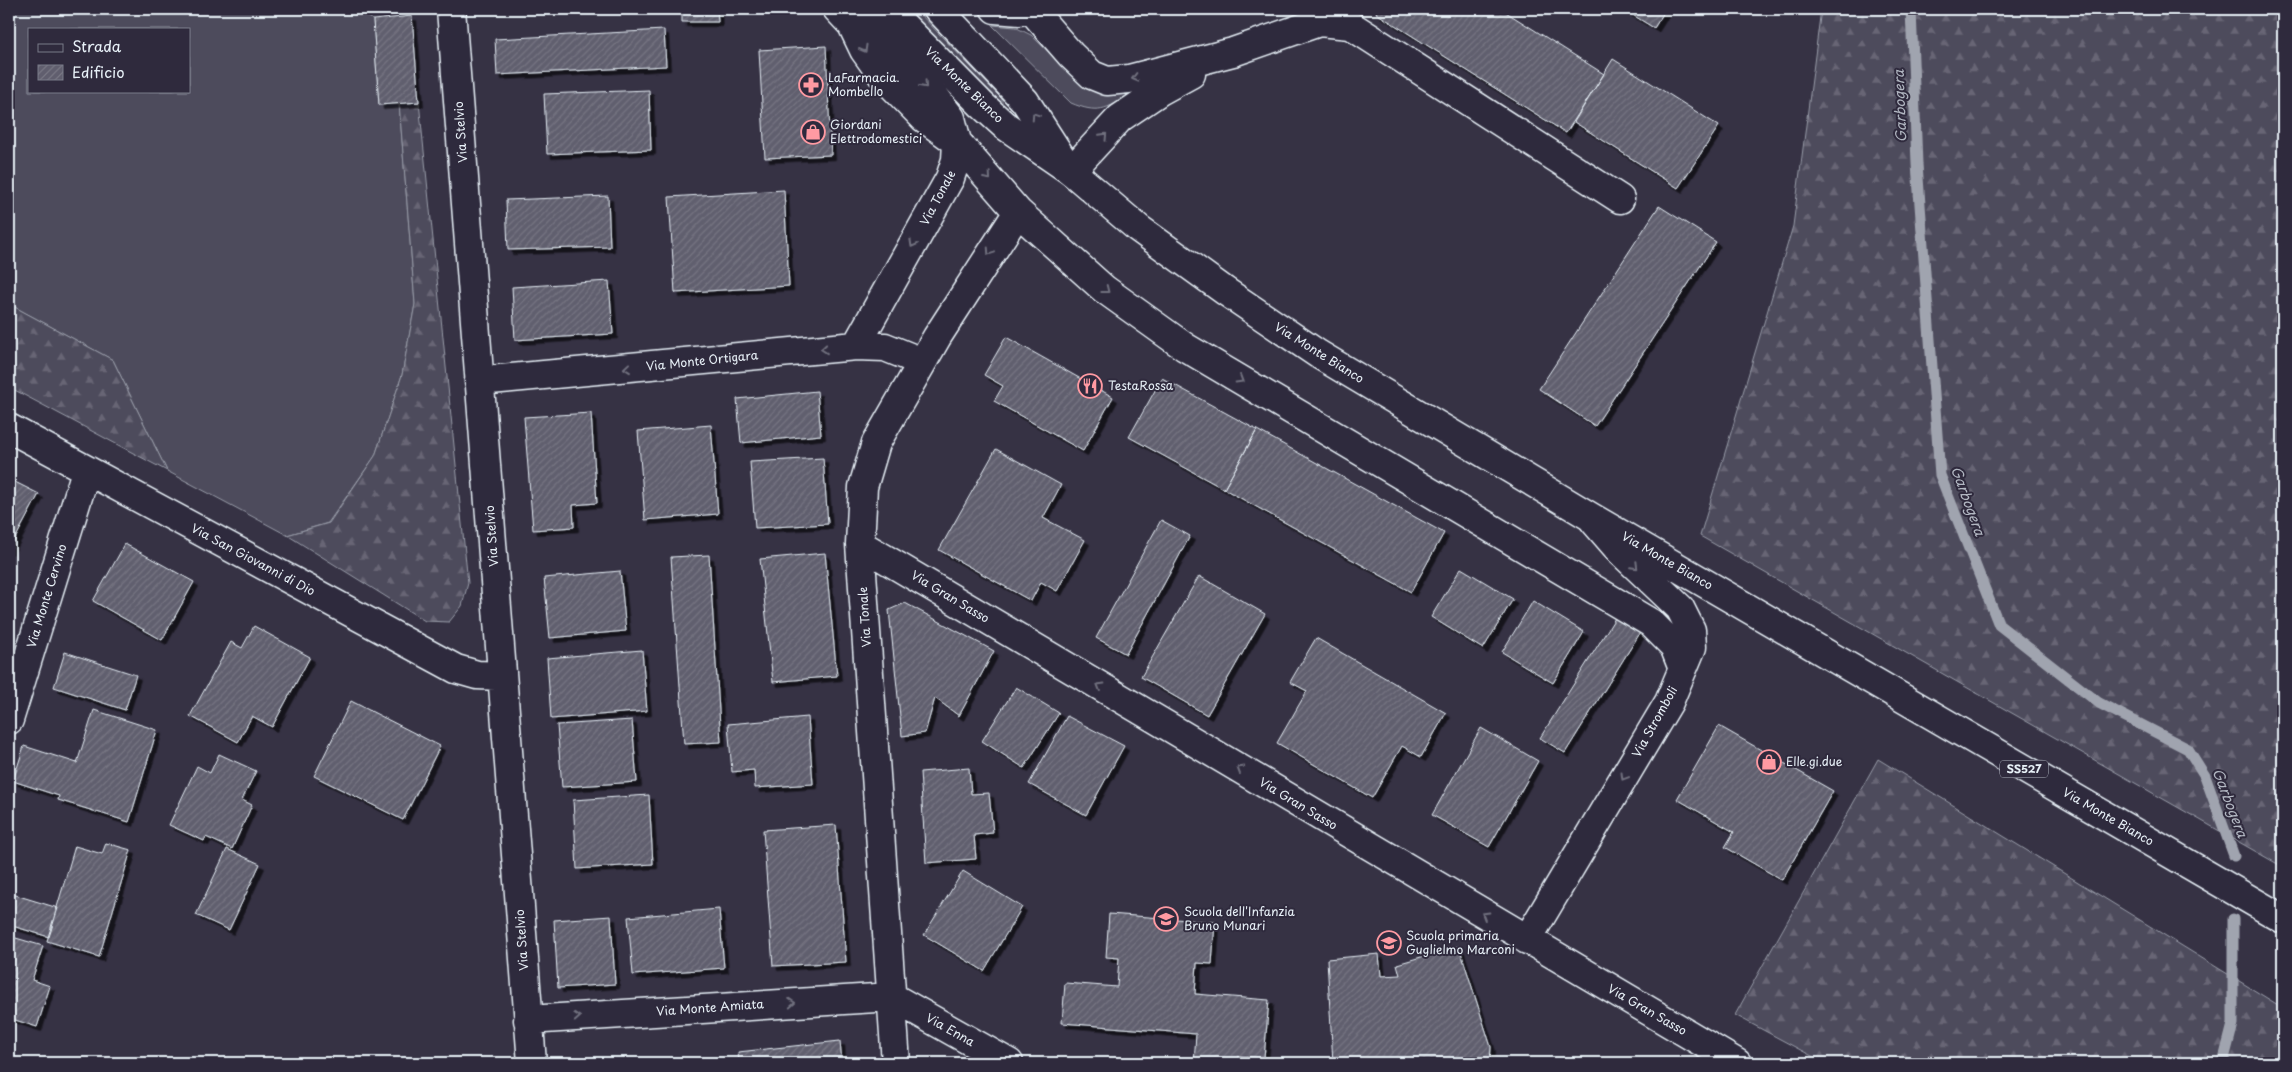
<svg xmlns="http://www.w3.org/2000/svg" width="2292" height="1072" viewBox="0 0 2292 1072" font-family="'Playpen Sans',sans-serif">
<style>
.grass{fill:#4d4b5c;stroke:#9a9eaa;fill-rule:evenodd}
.forest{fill:url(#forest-firs);stroke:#9a9eaa}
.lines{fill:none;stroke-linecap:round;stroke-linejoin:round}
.stream{stroke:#a0a4af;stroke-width:11}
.building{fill:url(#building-hatch);stroke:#e8f1f8;filter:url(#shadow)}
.minor-casing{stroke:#e8f1f8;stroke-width:31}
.major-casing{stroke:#e8f1f8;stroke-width:31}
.minor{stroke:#2f2a3d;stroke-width:28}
.major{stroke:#2f2a3d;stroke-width:28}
.oneway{stroke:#70707e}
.labels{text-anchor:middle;stroke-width:4;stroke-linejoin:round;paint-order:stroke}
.shield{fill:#2f2a3d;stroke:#b0b5c0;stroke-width:1}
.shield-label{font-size:11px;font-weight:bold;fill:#e8f1f8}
.poi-label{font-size:12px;fill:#e8f1f8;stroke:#2f2a3d;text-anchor:start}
.street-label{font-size:12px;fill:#e8f1f8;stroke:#2f2a3d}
.water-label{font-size:14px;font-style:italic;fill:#b2b7c2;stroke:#2f2a3d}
</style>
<defs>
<pattern id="forest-firs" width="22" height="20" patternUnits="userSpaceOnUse" patternTransform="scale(1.25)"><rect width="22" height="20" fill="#4d4b5c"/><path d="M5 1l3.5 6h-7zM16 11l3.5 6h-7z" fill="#676574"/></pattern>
<pattern id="building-hatch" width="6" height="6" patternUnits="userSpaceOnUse" patternTransform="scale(1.25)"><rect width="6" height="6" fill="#605e6e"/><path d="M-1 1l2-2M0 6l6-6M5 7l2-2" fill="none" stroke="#777683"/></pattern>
<filter id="shadow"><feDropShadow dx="4.5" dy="4.5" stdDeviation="0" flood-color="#0009"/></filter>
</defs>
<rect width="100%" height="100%" fill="#363244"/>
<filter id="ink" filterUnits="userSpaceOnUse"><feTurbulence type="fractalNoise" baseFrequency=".02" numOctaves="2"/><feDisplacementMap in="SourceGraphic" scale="10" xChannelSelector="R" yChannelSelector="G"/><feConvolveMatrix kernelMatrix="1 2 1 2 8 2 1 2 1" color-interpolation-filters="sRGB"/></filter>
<g filter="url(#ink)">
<path class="grass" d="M9 9H358L373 20 379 105 399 103 415 304 402 375 375 456 328 523 287 535 167 471 113 360 9 304ZM29 29H189V91H29Z
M907 9H915L1002 99V102L998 103Z
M992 25 1015 27 1031 35 1084 86 1110 95 1129 94C1107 110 1097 114 1071 103Z"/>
<path class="forest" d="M1821 9H2283V867L1700 536 1793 226Z
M419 102 468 583 462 606 449 622 425 621 287 535 329 523 375 456 402 375 415 304 399 103Z
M9 304 113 360 167 471 9 387Z
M1878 759 2283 1008V1063H1825L1735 1015Z"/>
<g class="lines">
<path class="stream" d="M1911 9 1917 164 1940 475 1999 625 2099 703 2188 749 2205 776 2234 856
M2223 1063 2233 1024V919"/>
</g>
<path class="building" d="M682 9H717L718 22H682Z
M1378 9H1501L1604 74 1566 133 1376 13Z
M1623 9H1666L1654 28Z
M412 16 419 102 379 105 373 20Z
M664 30 666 66 497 75 495 39Z
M826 46 831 155 765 158 759 50Z
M1613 59 1719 126 1678 188 1574 122Z
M649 90 651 150 547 154 544 94Z
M784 190 789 286 675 293 669 197Z
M608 196 610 247 508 250 506 200Z
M1659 206 1716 242 1595 426 1539 389Z
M609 281 613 334 515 340 512 287Z
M1006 337 1113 397 1083 451 994 401 1003 386 984 375Z
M1162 378 1257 430 1224 489 1129 437Z
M817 391 821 435 741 443 737 399Z
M591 413 597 503 573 505 574 527 533 530 524 417Z
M711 425 718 514 645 520 638 431Z
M1257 430 1444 533 1411 592 1224 489Z
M996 449 1061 485 1043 518 1085 540 1057 591 1041 582 1031 601 939 550Z
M823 458 828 524 755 528 750 462Z
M9 479 39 494 9 550Z
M1161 520 1190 536 1126 654 1096 638Z
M125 544 194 582 162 640 93 601Z
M825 553 837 676 773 682 760 559Z
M709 555 721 742 684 744 671 557Z
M1461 568 1513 599 1483 649 1431 617Z
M620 571 626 631 550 638 544 578Z
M1199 576 1265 614 1207 715 1141 677Z
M1533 601 1584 632 1553 683 1502 652Z
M905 603 994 651 959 716 935 698 925 733 902 736 889 610Z
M1615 618 1640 633 1565 753 1540 738Z
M254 626 310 657 272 727 252 716 238 742 190 716 231 642 242 648Z
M1316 638 1446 713 1421 757 1402 746 1372 798 1277 743 1307 691 1290 682Z
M642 650 647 711 551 719 547 658Z
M65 652 136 675 125 710 54 687Z
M1016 687 1059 713 1024 768 982 741Z
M351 701 440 746 403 820 314 776Z
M94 710 157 730 129 822 58 800 59 796 13 781 24 746 77 763Z
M1067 716 1124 746 1086 815 1029 784Z
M808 717 813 784 755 788 754 770 732 772 728 724Z
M632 720 637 782 562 787 557 725Z
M1719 726 1833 791 1782 880 1725 847 1734 832 1677 799Z
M1481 728 1538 761 1489 847 1432 815Z
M219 754 256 771 242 800 252 805 232 849 206 837 204 841 169 825 197 766 210 773Z
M969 768 971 794 989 793 993 833 974 835 976 859 926 863 920 772Z
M649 795 653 864 577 869 573 800Z
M836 825 846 962 773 966 763 830Z
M106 843 131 850 99 957 47 941 75 846 102 854Z
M227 849 260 864 229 930 196 915Z
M963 871 1022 907 984 971 924 935Z
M9 893 58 908 49 937 9 925Z
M719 909 724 968 633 975 628 917Z
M1109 914 1215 922 1212 964 1197 963 1195 994 1269 1000 1264 1058 1239 1056 1238 1063H1194L1196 1034 1062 1023 1065 983 1117 987 1119 958 1106 957Z
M611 916 615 984 558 988 554 920Z
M9 936 43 946 32 980 50 986 37 1027 9 1018Z
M1459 946 1491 1047 1490 1062 1500 1063H1333L1327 959 1379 954 1381 976 1400 975 1397 964Z
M840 1041 842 1063H739L738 1052Z"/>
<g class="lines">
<g class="minor-casing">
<path id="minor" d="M451 9 532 1063
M837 9 852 25 864 50 882 75 924 118 957 142 1018 212 1104 289 1185 347 1651 623 1674 646 1683 669
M995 9 1020 11 1028 9
M1031 9 1071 55 1092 75 1107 81 1129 79 1233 52 1319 22 1350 25 1620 199
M1071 171 1120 118 1160 91 1191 74
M856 346 950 178 956 160 957 142 951 118 933 94 857 9
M479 381 856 346 885 347 922 362
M9 428 456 669 477 675 502 676
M860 544 1737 1063
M9 720 86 471
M1527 940 1669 702 1692 647 1691 630 1680 608 1620 551 1594 521
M528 1020 892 997 1009 1063
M896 1063 860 544 863 487 876 443 937 337 1018 212"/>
</g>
<g class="major-casing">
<path id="major" d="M887 9 982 105 1004 125 1071 171 1138 228 1225 291 1318 354 1591 517 2283 919
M938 9 1025 101 1063 160"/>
</g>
<use href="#minor" class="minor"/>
<use href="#major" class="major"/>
</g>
<defs><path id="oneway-chevron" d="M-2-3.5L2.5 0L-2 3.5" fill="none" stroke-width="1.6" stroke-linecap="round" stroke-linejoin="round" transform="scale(1.25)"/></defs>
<g class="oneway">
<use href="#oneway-chevron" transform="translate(864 49) rotate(60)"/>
<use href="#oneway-chevron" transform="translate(1135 78) rotate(166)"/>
<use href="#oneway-chevron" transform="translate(924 85) rotate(48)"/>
<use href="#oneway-chevron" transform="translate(1035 116) rotate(-124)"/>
<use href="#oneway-chevron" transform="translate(1104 136) rotate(-47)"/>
<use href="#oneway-chevron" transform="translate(988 177) rotate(49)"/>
<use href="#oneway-chevron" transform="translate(913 244) rotate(119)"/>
<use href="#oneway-chevron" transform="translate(990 252) rotate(124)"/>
<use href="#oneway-chevron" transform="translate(1106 290) rotate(38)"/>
<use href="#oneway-chevron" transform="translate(824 349) rotate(175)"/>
<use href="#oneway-chevron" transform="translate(627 368) rotate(174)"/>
<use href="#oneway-chevron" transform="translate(1240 380) rotate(31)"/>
<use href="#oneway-chevron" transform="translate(1635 566) rotate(45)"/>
<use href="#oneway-chevron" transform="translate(1100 686) rotate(-149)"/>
<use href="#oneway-chevron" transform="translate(1240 769) rotate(-149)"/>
<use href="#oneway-chevron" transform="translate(1624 777) rotate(121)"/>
<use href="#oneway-chevron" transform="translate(1485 915) rotate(-149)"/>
<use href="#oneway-chevron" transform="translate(792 1003) rotate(-4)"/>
<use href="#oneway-chevron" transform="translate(577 1017) rotate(-4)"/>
</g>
</g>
<defs>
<g id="pharmacy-ring" transform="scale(1.25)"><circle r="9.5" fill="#2f2a3d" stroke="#ff9aa2" stroke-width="1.5"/><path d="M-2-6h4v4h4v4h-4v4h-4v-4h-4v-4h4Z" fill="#ff9aa2"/></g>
<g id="shop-ring" transform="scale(1.25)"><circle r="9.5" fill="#2f2a3d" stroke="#ff9aa2" stroke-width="1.5"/><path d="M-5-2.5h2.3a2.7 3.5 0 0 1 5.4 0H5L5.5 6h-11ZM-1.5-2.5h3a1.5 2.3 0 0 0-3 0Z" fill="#ff9aa2"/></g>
<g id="restaurant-ring" transform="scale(1.25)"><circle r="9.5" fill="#2f2a3d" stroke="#ff9aa2" stroke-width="1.5"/><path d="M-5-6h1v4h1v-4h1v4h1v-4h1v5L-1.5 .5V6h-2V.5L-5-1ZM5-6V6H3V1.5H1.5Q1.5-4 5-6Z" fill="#ff9aa2"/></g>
<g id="school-ring" transform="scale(1.25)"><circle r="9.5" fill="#2f2a3d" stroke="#ff9aa2" stroke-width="1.5"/><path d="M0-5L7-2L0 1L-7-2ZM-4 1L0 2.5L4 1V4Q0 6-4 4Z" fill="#ff9aa2"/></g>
</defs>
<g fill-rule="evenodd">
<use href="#pharmacy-ring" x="811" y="85"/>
<use href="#shop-ring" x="813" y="132"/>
<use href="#restaurant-ring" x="1090" y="386"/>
<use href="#shop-ring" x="1769" y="762"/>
<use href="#school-ring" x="1166" y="919"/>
<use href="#school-ring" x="1389" y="943"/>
</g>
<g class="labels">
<rect class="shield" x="2000" y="760.5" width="48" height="17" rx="4"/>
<g class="shield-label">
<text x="2024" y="773">SS527</text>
</g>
<g class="poi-label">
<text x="828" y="82">LaFarmacia.<tspan x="828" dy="14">Mombello</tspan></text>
<text x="830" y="129">Giordani<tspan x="830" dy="14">Elettrodomestici</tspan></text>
<text x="1108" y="390">TestaRossa</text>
<text x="1786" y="766">Elle.gi.due</text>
<text x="1184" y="916">Scuola dell'Infanzia<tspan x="1184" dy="14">Bruno Munari</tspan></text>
<text x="1406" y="940">Scuola primaria<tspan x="1406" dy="14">Guglielmo Marconi</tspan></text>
</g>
<g class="street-label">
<text transform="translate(964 85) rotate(44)" y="4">Via Monte Bianco</text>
<text transform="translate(461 132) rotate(-94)" y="4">Via Stelvio</text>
<text transform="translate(938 198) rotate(-62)" y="4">Via Tonale</text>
<text transform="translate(1319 353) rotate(32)" y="4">Via Monte Bianco</text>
<text transform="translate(702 361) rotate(-6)" y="4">Via Monte Ortigara</text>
<text transform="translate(492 536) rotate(-94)" y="4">Via Stelvio</text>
<text transform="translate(253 560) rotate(28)" y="4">Via San Giovanni di Dio</text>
<text transform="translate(1667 561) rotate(30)" y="4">Via Monte Bianco</text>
<text transform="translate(47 596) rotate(-73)" y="4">Via Monte Cervino</text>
<text transform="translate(950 597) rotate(31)" y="4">Via Gran Sasso</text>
<text transform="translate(865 617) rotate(-94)" y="4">Via Tonale</text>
<text transform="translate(1655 722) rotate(-61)" y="4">Via Stromboli</text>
<text transform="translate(1298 804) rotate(31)" y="4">Via Gran Sasso</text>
<text transform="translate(2108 817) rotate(30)" y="4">Via Monte Bianco</text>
<text transform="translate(522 940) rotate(-94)" y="4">Via Stelvio</text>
<text transform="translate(710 1008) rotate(-4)" y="4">Via Monte Amiata</text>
<text transform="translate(1647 1010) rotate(30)" y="4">Via Gran Sasso</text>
<text transform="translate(950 1030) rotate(29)" y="4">Via Enna</text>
</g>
<g class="water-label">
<text transform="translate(1900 106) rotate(-92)" y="5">Garbogera</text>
<text transform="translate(1968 501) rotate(70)" y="5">Garbogera</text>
<text transform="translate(2230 803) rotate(69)" y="5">Garbogera</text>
</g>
</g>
<rect width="2292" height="1072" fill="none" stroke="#2f2a3d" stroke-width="30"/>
<rect x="15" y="15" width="2262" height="1042" fill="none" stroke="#e8f1f8" stroke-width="2" filter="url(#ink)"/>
<rect x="28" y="28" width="162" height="65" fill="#2f2a3d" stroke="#797a88"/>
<rect x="38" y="44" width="25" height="8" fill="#2f2a3d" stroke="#797a88"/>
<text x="72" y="52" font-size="15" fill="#e8f1f8">Strada</text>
<rect x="38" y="65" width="25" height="15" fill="url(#building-hatch)" stroke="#797a88"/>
<text x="72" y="78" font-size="15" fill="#e8f1f8">Edificio</text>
</svg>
